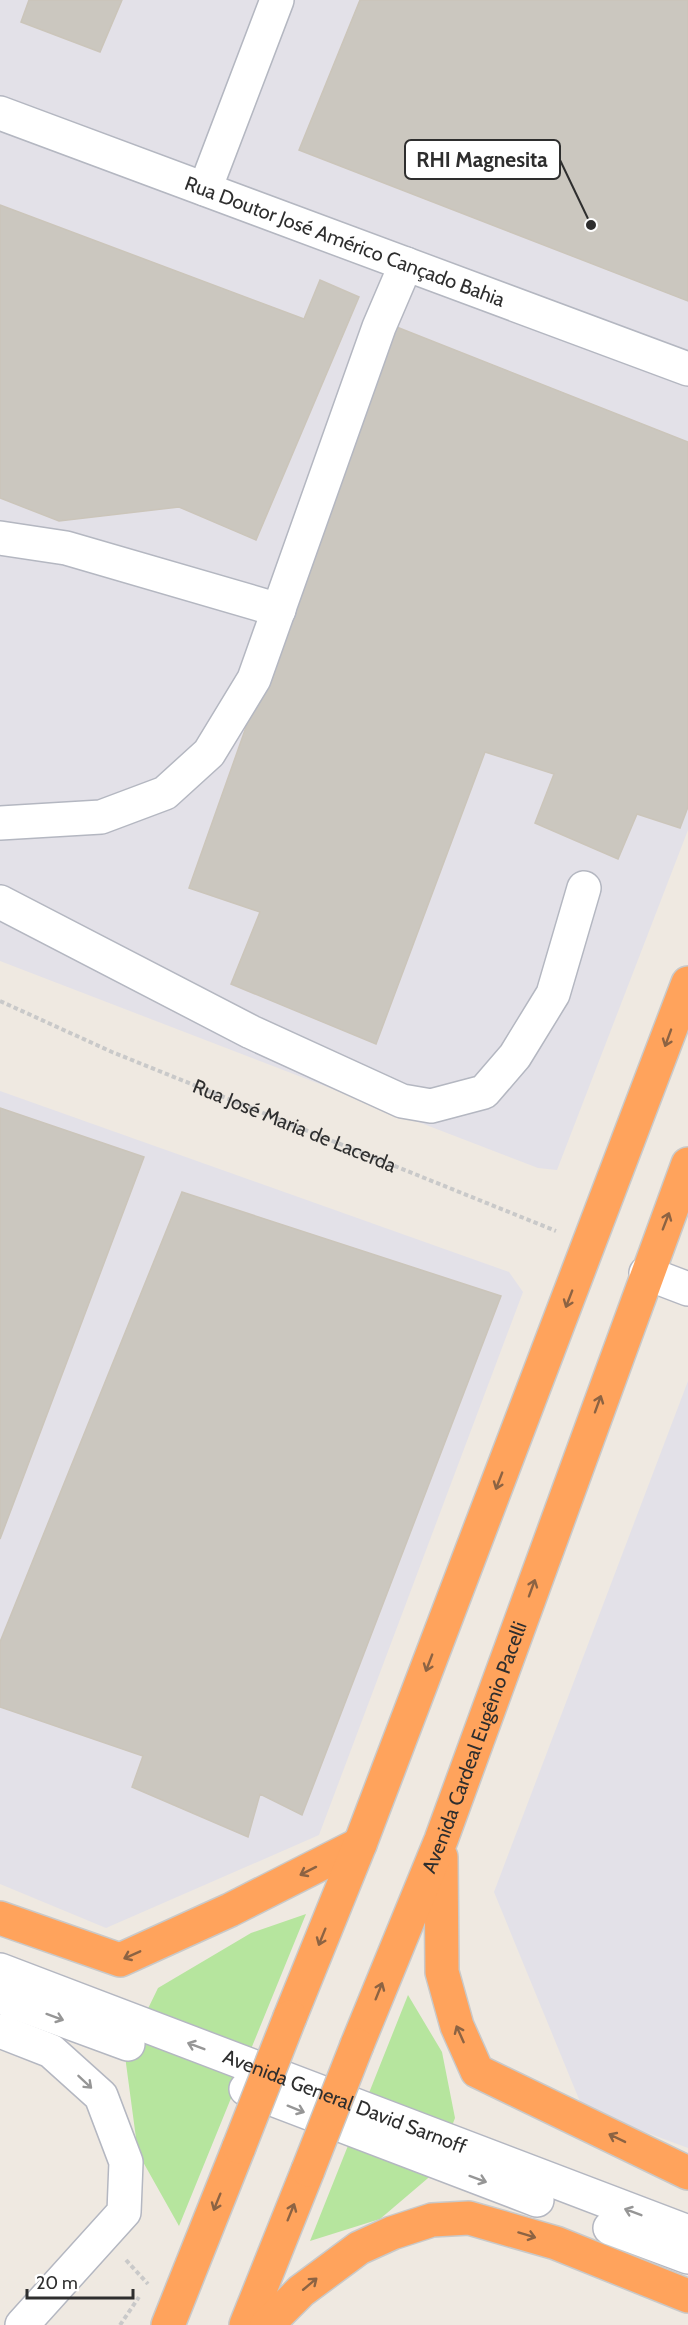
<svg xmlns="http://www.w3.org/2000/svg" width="688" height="2325" viewBox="0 0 688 2325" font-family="Cabin,sans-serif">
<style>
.industrial{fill:#e3e1e8}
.green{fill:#b6e59e}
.building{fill:#cbc7bf;stroke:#cbc5ba;stroke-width:1.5}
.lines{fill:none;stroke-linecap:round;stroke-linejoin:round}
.minor-casing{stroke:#b4b7c1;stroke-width:36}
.highway-casing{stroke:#c9c9c9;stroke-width:36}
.path{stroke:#c9c9c9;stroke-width:4;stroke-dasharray:4.5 3;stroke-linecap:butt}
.minor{stroke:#fff;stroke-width:33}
.highway{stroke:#ffa35c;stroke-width:33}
.highway-bridge-casing{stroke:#c9c9c9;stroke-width:36;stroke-linecap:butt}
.highway-bridge{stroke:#ffa35c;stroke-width:33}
.oneway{stroke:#8c6343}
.oneway2{stroke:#969696}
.labels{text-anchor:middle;stroke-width:6;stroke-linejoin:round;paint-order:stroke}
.street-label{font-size:20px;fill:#2e2e2e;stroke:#fff}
.leader{fill:none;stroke:#2e2e2e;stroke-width:2}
.callout-dot{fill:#2e2e2e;stroke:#fff;stroke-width:2}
.callout{fill:#fff;stroke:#2e2e2e;stroke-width:2}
.callout-label{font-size:21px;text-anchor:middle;font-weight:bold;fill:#2e2e2e}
</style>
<rect width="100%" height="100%" fill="#efe9e1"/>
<path class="industrial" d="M0 0H688V830L557 1170 538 1168 0 961Z
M0 1091 509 1272 523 1292 319 1835 106 1928 0 1884Z
M688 1381V2148L583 2109 494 1892Z"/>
<path class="green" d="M306 1914 179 2226 138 2153 125 2056 158 1988 251 1933Z
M408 1995 442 2052 455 2118 434 2173 380 2219 310 2241Z"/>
<path class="building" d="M29 0H122L100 52 21 22Z
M360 0H688V301L299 150Z
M0 205 304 319 320 280 359 297 256 540 179 507 59 521 0 498Z
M389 324 688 442V807L680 828 637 814 618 859 535 823 554 774 485 752 376 1044 231 984 260 912 189 888Z
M0 1108 144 1157 0 1539Z
M182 1192 501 1296 302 1815 260 1794 248 1837 132 1787 143 1756 0 1707V1642Z"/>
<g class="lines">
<g class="minor-casing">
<g id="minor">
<path id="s2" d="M0 113 688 369"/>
<path d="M205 189 277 0"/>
<path d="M0 538 66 548 279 610"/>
<path d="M0 823 101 817 165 793 209 753 254 679 379 327 406 264"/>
<path d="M0 902 251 1032 402 1101 431 1106 484 1092 515 1056 553 994 584 888"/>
<path d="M646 1273 688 1289"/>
<path id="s3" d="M0 1970 688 2232"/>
<path d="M0 1997 128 2044"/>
<path d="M0 2031 51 2051 101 2096 126 2162 124 2212 22 2325"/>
<path d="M246 2089 537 2200"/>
<path d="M610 2228 688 2257"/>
</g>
</g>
<g class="highway-casing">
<g id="highway">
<path d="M441 1857 442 1972 457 2026 477 2071 688 2173"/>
<path d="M0 1918 120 1960 230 1910 360 1844"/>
<path d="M290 2017 360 1844 688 983"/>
<path id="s4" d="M357 2045 441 1840 688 1164"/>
<path d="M168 2325 239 2147"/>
<path d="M246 2325 308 2170"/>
<path d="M267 2325 301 2291 359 2248 392 2233 432 2220 469 2218 556 2243 688 2296"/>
</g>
</g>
<g class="path">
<path id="s1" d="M0 1001 112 1052 556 1231"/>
<path d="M126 2260 148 2284"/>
<path d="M120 2325 139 2297"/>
</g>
<use href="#minor" class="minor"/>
<use href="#highway" class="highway"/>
<g class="highway-bridge-casing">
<path id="highway-bridge" d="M239 2147 290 2017
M308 2170 357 2045"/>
</g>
<use href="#highway-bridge" class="highway-bridge"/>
</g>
<defs><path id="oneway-shaft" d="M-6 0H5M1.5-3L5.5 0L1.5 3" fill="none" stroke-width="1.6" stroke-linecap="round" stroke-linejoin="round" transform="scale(1.5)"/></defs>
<g class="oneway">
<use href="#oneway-shaft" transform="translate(668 1038) rotate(110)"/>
<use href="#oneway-shaft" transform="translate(666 1221) rotate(-69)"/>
<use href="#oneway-shaft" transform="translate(569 1299) rotate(111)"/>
<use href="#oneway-shaft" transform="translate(598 1404) rotate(-70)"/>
<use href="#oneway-shaft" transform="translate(499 1481) rotate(111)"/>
<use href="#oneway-shaft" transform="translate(532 1588) rotate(-70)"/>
<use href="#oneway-shaft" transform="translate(429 1663) rotate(111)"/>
<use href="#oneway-shaft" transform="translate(308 1871) rotate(153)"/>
<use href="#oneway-shaft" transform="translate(322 1937) rotate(112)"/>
<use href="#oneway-shaft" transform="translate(132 1955) rotate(156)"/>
<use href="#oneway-shaft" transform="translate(379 1991) rotate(-68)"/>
<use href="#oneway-shaft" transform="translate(460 2034) rotate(-114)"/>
<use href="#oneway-shaft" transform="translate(617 2138) rotate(-154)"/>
<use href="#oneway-shaft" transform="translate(217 2202) rotate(112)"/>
<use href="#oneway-shaft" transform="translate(291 2212) rotate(-68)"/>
<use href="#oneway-shaft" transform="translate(527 2235) rotate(17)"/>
<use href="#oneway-shaft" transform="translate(310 2284) rotate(-40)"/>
</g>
<g class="oneway2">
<use href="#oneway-shaft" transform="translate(55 2017) rotate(20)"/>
<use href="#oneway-shaft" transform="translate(196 2046) rotate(-159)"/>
<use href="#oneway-shaft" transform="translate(85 2082) rotate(43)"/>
<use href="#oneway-shaft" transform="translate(296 2109) rotate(22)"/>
<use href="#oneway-shaft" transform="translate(478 2179) rotate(20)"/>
<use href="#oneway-shaft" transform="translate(633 2212) rotate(-159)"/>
</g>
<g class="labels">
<g class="street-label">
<text dy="7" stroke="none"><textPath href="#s2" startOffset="368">Rua Doutor José Américo Cançado Bahia</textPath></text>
<text dy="7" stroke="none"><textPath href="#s1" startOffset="320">Rua José Maria de Lacerda</textPath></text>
<text dy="7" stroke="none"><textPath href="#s4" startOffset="320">Avenida Cardeal Eugênio Pacelli</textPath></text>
<text dy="7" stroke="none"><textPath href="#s3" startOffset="369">Avenida General David Sarnoff</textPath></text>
</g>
</g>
<path class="leader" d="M591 225L560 160"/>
<circle class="callout-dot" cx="591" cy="225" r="6"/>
<rect class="callout" x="405" y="140" width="155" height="39" rx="6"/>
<g class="callout-label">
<text x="482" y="167">RHI Magnesita</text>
</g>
<path d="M27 2289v9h106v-9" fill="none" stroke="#2e2e2e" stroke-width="3"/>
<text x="36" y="2289" font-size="18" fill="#2e2e2e" stroke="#ffffff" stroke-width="4.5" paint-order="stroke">20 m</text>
</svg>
